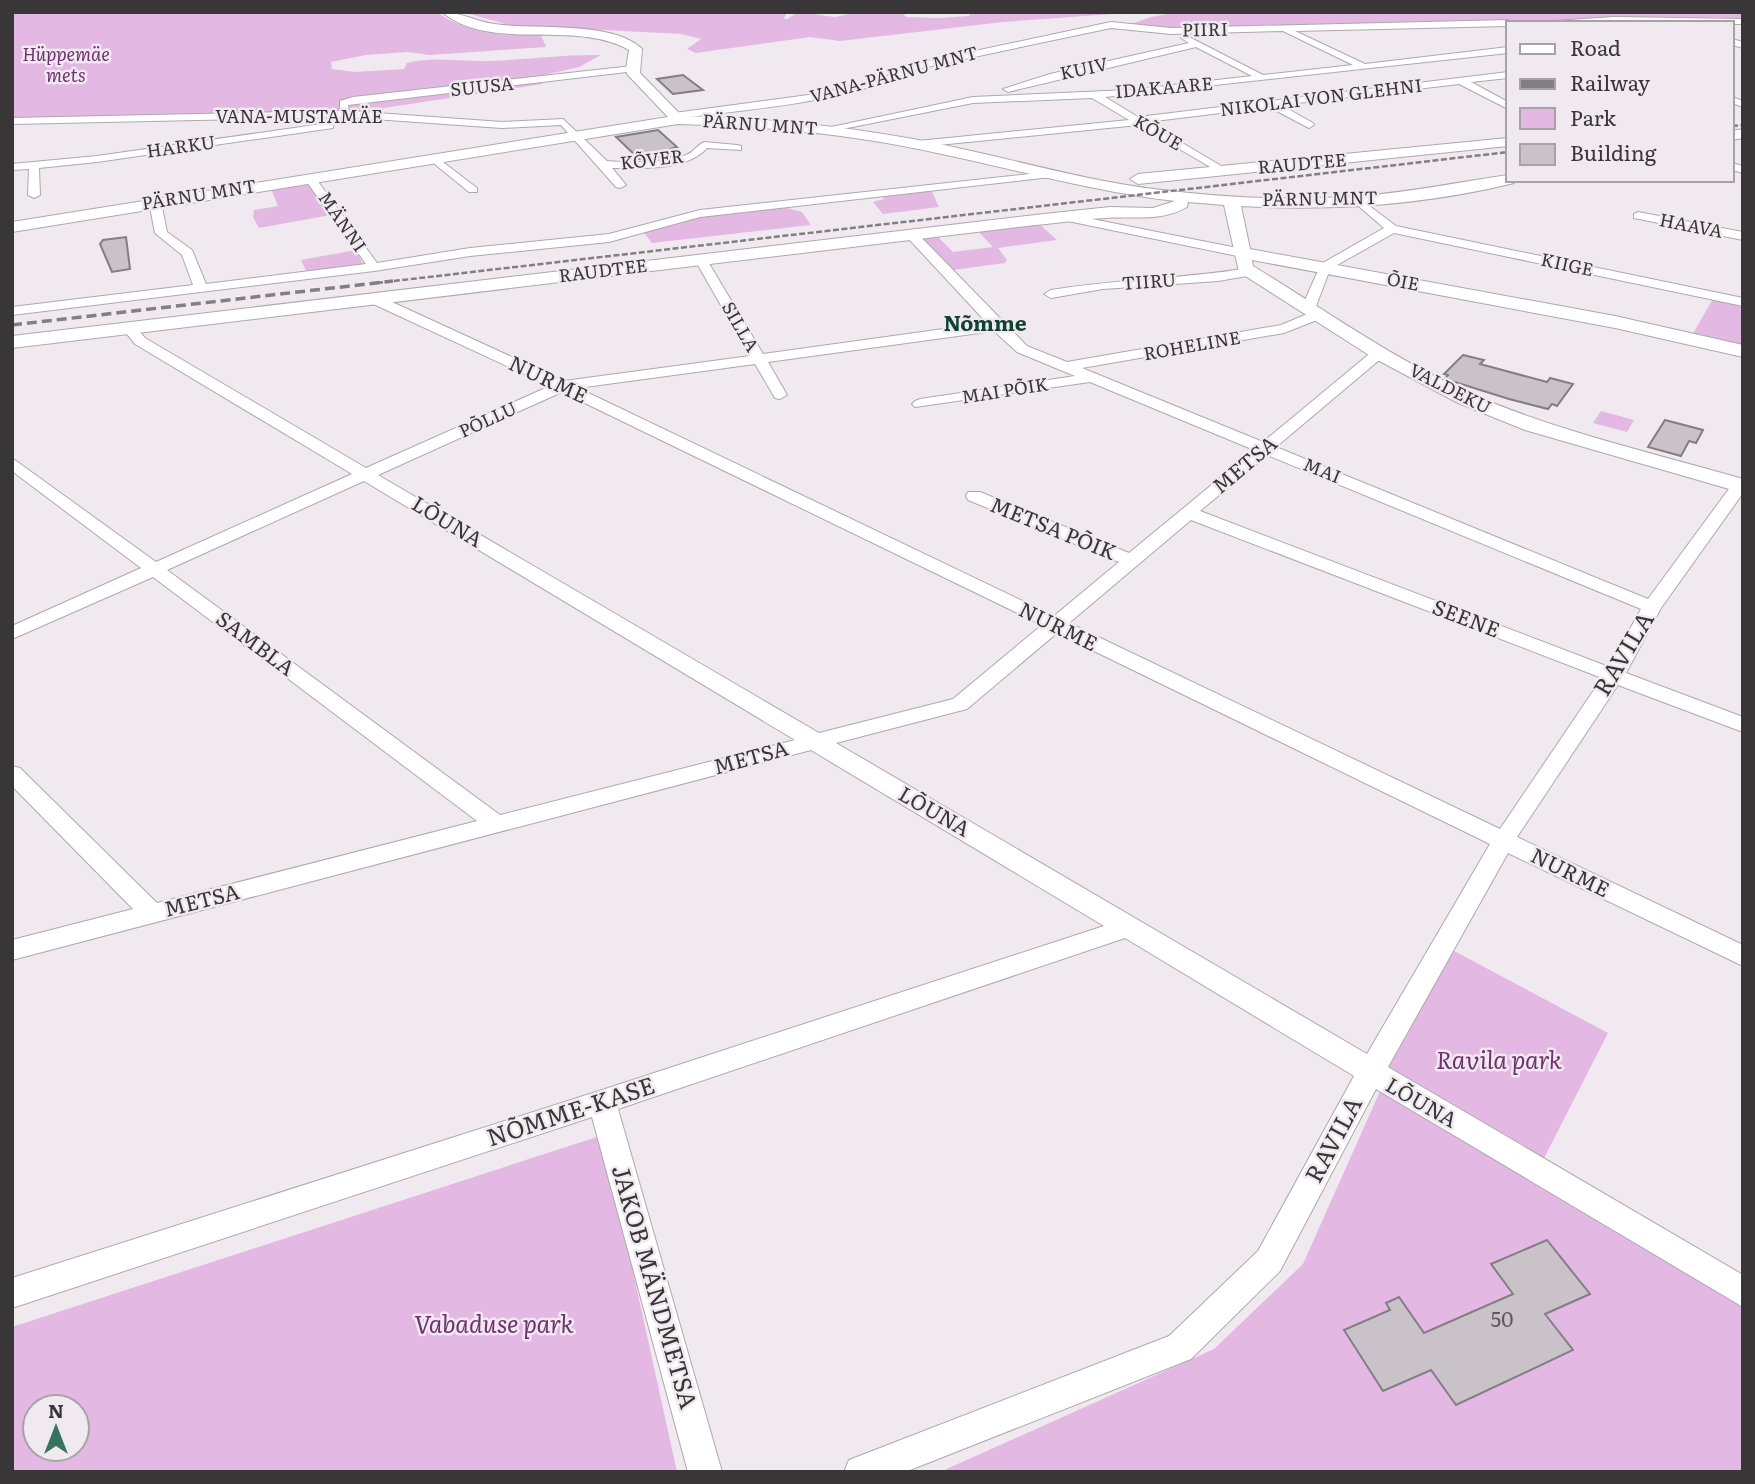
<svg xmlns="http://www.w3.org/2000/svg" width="1755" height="1484" viewBox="0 0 1755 1484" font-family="Literata,serif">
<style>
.green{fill:#e3b8e3;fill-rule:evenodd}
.building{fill:#c9c3c9;stroke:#837e83;stroke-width:2}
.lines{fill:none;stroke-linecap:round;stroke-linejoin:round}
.street-casing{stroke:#aea8ae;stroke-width:2}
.secondary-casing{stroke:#aea8ae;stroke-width:2}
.street{fill:#fff;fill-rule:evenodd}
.secondary{fill:#fff;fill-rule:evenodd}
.rail-far1{stroke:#827e81;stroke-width:2.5;stroke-dasharray:6 2.5;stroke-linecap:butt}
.rail{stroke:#827e81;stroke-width:3.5;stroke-dasharray:10 5;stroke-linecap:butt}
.labels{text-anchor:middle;stroke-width:5;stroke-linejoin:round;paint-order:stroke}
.far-street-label{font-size:18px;fill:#393638;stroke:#f0eaf0}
.far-park-label{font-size:18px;font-style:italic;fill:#713073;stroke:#f0eaf0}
.far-quarter-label{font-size:21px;font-weight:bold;fill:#0f4233;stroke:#f0eaf0}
.street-label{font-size:21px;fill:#393638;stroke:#f0eaf0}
.near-number-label{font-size:21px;fill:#5d595c}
.near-street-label{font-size:24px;fill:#393638;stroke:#f0eaf0}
.near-park-label{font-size:24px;font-style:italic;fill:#713073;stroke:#f0eaf0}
</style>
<rect width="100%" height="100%" fill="#f0eaf0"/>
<path class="green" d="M12 12H437C465 34 507 32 541 35L546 47 430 55 407 52 366 55 331 62 332 69 355 72 404 69 407 63C434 56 459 62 487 61 525 60 563 54 601 55L579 67 544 75 542 84 345 114 12 121Z
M462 12H787L784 19H787L798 12 835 17 858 12H906L904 15 906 17 938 18 969 16 971 12H1140L1003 22 840 41 810 37 696 53 687 49 701 39 681 34 510 25Z
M1178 12H1743V19L1709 17 1711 19 1185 30 1123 27 1151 17Z
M308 183 331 215 259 228 253 217 254 210 278 206 271 189Z
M931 190 939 207 883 214 873 202 884 199 882 195Z
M780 206 802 212 811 225 652 243 644 233 694 217Z
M1035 220 1057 240 998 248 1007 260 1005 263 946 271 911 234 933 232 953 252 993 247 974 227Z
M356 250 364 266 307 273 301 260Z
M1715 295 1743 302V351L1690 339Z
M1601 411 1634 420 1627 432 1593 423Z
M1443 945 1608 1033 1538 1170 1370 1073Z
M1381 1089 1743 1299V1472H940L1214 1349 1303 1264Z
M603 1135 677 1472H12V1327ZM35 1407H77V1449H35Z"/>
<path class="building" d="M683 75 703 90 673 94 657 79Z
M658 130 677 147 671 149 677 155 639 159 616 137Z
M126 237 130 269 112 272 100 244 103 240Z
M1463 355 1484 360 1480 364 1547 382 1550 378 1573 384 1557 406 1552 404 1548 409 1509 399 1445 379 1448 375 1444 374Z
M1665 420 1703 430 1696 443 1689 441 1681 456 1648 447Z
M1547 1240 1590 1294 1545 1314 1573 1350 1456 1405 1431 1370 1383 1391 1344 1330 1390 1310 1386 1303 1399 1297 1424 1333 1513 1294 1491 1264Z"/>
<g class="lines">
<g class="street-casing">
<path id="street" d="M1614 17 1743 19V24L1524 23Z
M1508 20 1512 23H1508V26L1295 31 1365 64 1508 47V53L1105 97 1138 117 1508 72V78L1471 82 1508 102V109L1459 84 1281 105 1313 123 1314 125 1309 128 1269 107 1147 122 1228 170 1229 172 1224 175 1138 125 918 147 913 144 918 141 1129 120 1092 98 973 103 822 133 817 130 973 97 1129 90 1252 76 1196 47 1008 92 1003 89 1050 74 1189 43 1181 38 1185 35 1263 75 1353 65 1283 31 1171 34 1111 28 917 69C842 104 755 108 674 119L669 116 674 113 823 93 885 77 914 64 1111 22 1171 28Z
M1732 39 1743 42V48L1732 45Z
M632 66 637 69 635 71 348 105 349 111 502 122 563 119 607 161C631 163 663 163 686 155 694 152 697 145 704 142L737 145 741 146V150L707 148C687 171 640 168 612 168L626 185 620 188 616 187 561 125 502 128 345 117 12 124V118L340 111V101L353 97Z
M1732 97 1743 101V107L1732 103Z
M329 123 333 124V128L97 162 39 168 40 195 34 198 28 195 29 169 12 170V164L97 156Z
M435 156 477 188V192H469L431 161 430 159Z
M1732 163 1743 166V173L1732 170Z
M1047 172 1053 175 1051 177 700 217 609 242 470 256 374 271 12 315V307L193 285 182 255 155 233 149 202 155 199 161 202 167 232 192 250 206 284 366 264 304 178 310 175 314 176 377 263 470 248 609 234 700 210Z
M1359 198 1396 226 1743 298V306L1394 233 1330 269 1315 309 1313 312H1303L1301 309 1321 264 1384 228 1355 203 1353 201Z
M1638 212 1743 232V240L1634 218V214Z
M1062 213 1242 249 1248 253 1242 257 1058 219 1056 217Z
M911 230 915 231 1027 346 1067 362 1281 325 1312 312H1322V318L1284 333 1082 368 1263 442 1374 350H1384V356L1276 447 1648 599 1734 482 1743 481V493L1661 608 1626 673 1743 717V732L1618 685 1517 837 1743 945V966L1508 853 1388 1067 1743 1275V1307L1376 1089 1280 1271 1191 1359 905 1472H844L849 1460 1169 1336 1258 1251 1354 1076 1125 938 618 1109 722 1472H688L592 1117 12 1308V1278L602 1090 1104 926 811 750 12 960V940L133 909 12 786V766L20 768 157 903 477 821 153 577 12 639V626L141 568 12 471V458L156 562 352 474 135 344 122 328 124 325H134L145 338 366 468 550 386 369 302V296H379L564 381 750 356 695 260 701 256 707 260 763 354 987 323 907 237 905 234ZM994 331 1017 352 1075 376 920 399 915 401 912 404 915 407 1090 382 1254 450 1129 553 980 492H968L966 496 968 500 1119 562 1054 616 578 388 755 364 775 398 780 399 787 395 768 362ZM562 392 1042 625 953 699 819 733 378 475ZM1267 455 1641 609 1609 667 1200 511ZM364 481 795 740 500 815 167 570ZM1191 520 1602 678 1500 829 1069 623ZM1057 633 1490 844 1367 1054 836 743 967 709Z
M1249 268 1255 272 1253 275 1218 281 1103 289 1051 298 1044 294 1051 290C1117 279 1183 279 1249 268Z"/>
</g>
<g class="secondary-casing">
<path id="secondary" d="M442 12C461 12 476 22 495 24 534 30 613 20 642 49L640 73 682 116C760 118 837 125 913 139 997 154 1077 180 1162 190 1228 198 1294 201 1362 196 1411 192 1459 182 1508 175V180H1516L1514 183C1426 205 1331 211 1241 206L1250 249 1615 316 1743 345V357L1615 328 1252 260 1253 266C1325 310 1396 361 1474 395 1559 432 1653 453 1743 479V493L1525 430 1458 403 1372 357 1239 272 1224 205 1188 202 1187 207C1161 222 1134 216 1106 218 1082 219 1059 223 1035 225L12 348V336L1035 215 1110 207 1153 208 1175 201C1087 191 1004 166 918 149 839 133 758 126 678 124L12 232V222L668 117 627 74 626 69 629 50C576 19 491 53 442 12Z
M1743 129V138L1732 140V131Z
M1508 138V146L1138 184 1130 179 1138 174Z"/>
</g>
<use href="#street" class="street"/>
<use href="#secondary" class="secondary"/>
<path class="rail-far1" d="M1732 126 1743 125
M377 283 1508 152"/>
<path class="rail" d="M12 325 393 281"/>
</g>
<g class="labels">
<g class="far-street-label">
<text transform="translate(1205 30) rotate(-1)" y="6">PIIRI</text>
<text transform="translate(1084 69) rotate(-12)" y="6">KUIV</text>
<text transform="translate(894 75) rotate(-15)" y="6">VANA-PÄRNU MNT</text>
<text transform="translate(482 87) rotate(-6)" y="6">SUUSA</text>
<text transform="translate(1164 88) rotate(-5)" y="6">IDAKAARE</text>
<text transform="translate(1321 98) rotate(-7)" y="6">NIKOLAI VON GLEHNI</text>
<text x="299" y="123">VANA-MUSTAMÄE</text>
<text transform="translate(760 125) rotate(4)" y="6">PÄRNU MNT</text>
<text transform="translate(1158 133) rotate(30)" y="6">KÕUE</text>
<text transform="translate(181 147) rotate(-8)" y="6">HARKU</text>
<text transform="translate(652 160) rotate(-7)" y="6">KÕVER</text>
<text transform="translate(1302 164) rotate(-5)" y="6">RAUDTEE</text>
<text transform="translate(199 195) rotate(-9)" y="6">PÄRNU MNT</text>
<text transform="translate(1320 199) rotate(-1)" y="6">PÄRNU MNT</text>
<text transform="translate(342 222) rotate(55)" y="6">MÄNNI</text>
<text transform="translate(1691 226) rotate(11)" y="6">HAAVA</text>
<text transform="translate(1567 265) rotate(12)" y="6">KIIGE</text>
<text transform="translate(603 271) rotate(-7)" y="6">RAUDTEE</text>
<text transform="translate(1149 282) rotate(-4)" y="6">TIIRU</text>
<text transform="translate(1403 282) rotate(11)" y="6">ÕIE</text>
<text transform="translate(740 327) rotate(60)" y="6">SILLA</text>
<text transform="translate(1192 346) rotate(-10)" y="6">ROHELINE</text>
<text transform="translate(1450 389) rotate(27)" y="6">VALDEKU</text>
<text transform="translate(1005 391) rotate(-9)" y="6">MAI PÕIK</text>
<text transform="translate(488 420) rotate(-25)" y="6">PÕLLU</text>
<text transform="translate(1322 471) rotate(22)" y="6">MAI</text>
</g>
<g class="far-park-label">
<text x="66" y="61">Hüppemäe<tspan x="66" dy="21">mets</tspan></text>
</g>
<g class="far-quarter-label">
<text x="985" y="331">Nõmme</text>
</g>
<g class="street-label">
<text transform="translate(548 380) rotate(25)" y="7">NURME</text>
<text transform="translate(1245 465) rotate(-40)" y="7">METSA</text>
<text transform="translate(447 522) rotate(31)" y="7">LÕUNA</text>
<text transform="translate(1053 529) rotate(22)" y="7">METSA PÕIK</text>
<text transform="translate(1466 619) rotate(21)" y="7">SEENE</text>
<text transform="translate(1058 627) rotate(26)" y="7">NURME</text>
<text transform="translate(255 644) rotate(37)" y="7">SAMBLA</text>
<text transform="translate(751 758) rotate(-15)" y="7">METSA</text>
<text transform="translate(934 812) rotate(30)" y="7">LÕUNA</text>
<text transform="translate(1570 873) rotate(26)" y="7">NURME</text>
<text transform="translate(202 901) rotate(-14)" y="7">METSA</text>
<text transform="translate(1421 1103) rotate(30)" y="7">LÕUNA</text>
</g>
<g class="near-number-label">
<text x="1502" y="1327">50</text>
</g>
<g class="near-street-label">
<text transform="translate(1624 654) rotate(-59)" y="8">RAVILA</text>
<text transform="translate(571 1112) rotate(-18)" y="8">NÕMME-KASE</text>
<text transform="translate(1334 1140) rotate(-62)" y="8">RAVILA</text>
<text transform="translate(654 1287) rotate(74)" y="8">JAKOB MÄNDMETSA</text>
</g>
<g class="near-park-label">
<text x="1499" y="1069">Ravila park</text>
<text x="494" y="1333">Vabaduse park</text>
</g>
</g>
<rect width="1755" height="1484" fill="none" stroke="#393638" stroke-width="28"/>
<rect x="1506" y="21" width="228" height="161" fill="#f0eaf0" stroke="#a7a2a6" stroke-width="2"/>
<rect x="1520" y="44" width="35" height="10" fill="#ffffff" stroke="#a7a2a6" stroke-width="2"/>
<text x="1570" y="56" font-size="21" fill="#393638">Road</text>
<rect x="1520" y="79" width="35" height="10" fill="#827e81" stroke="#a7a2a6" stroke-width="2"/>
<text x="1570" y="91" font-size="21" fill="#393638">Railway</text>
<rect x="1520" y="108" width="35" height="21" fill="#e3b8e3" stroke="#a7a2a6" stroke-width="2"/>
<text x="1570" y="126" font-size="21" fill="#393638">Park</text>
<rect x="1520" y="144" width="35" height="21" fill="#c9c3c9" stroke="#a7a2a6" stroke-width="2"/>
<text x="1570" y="161" font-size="21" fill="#393638">Building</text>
<g transform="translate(56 1428)"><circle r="33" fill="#f0eaf0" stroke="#a7a2a6" stroke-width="2"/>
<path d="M0-5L12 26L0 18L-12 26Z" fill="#37745f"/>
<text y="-10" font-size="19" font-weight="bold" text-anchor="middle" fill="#393638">N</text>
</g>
</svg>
